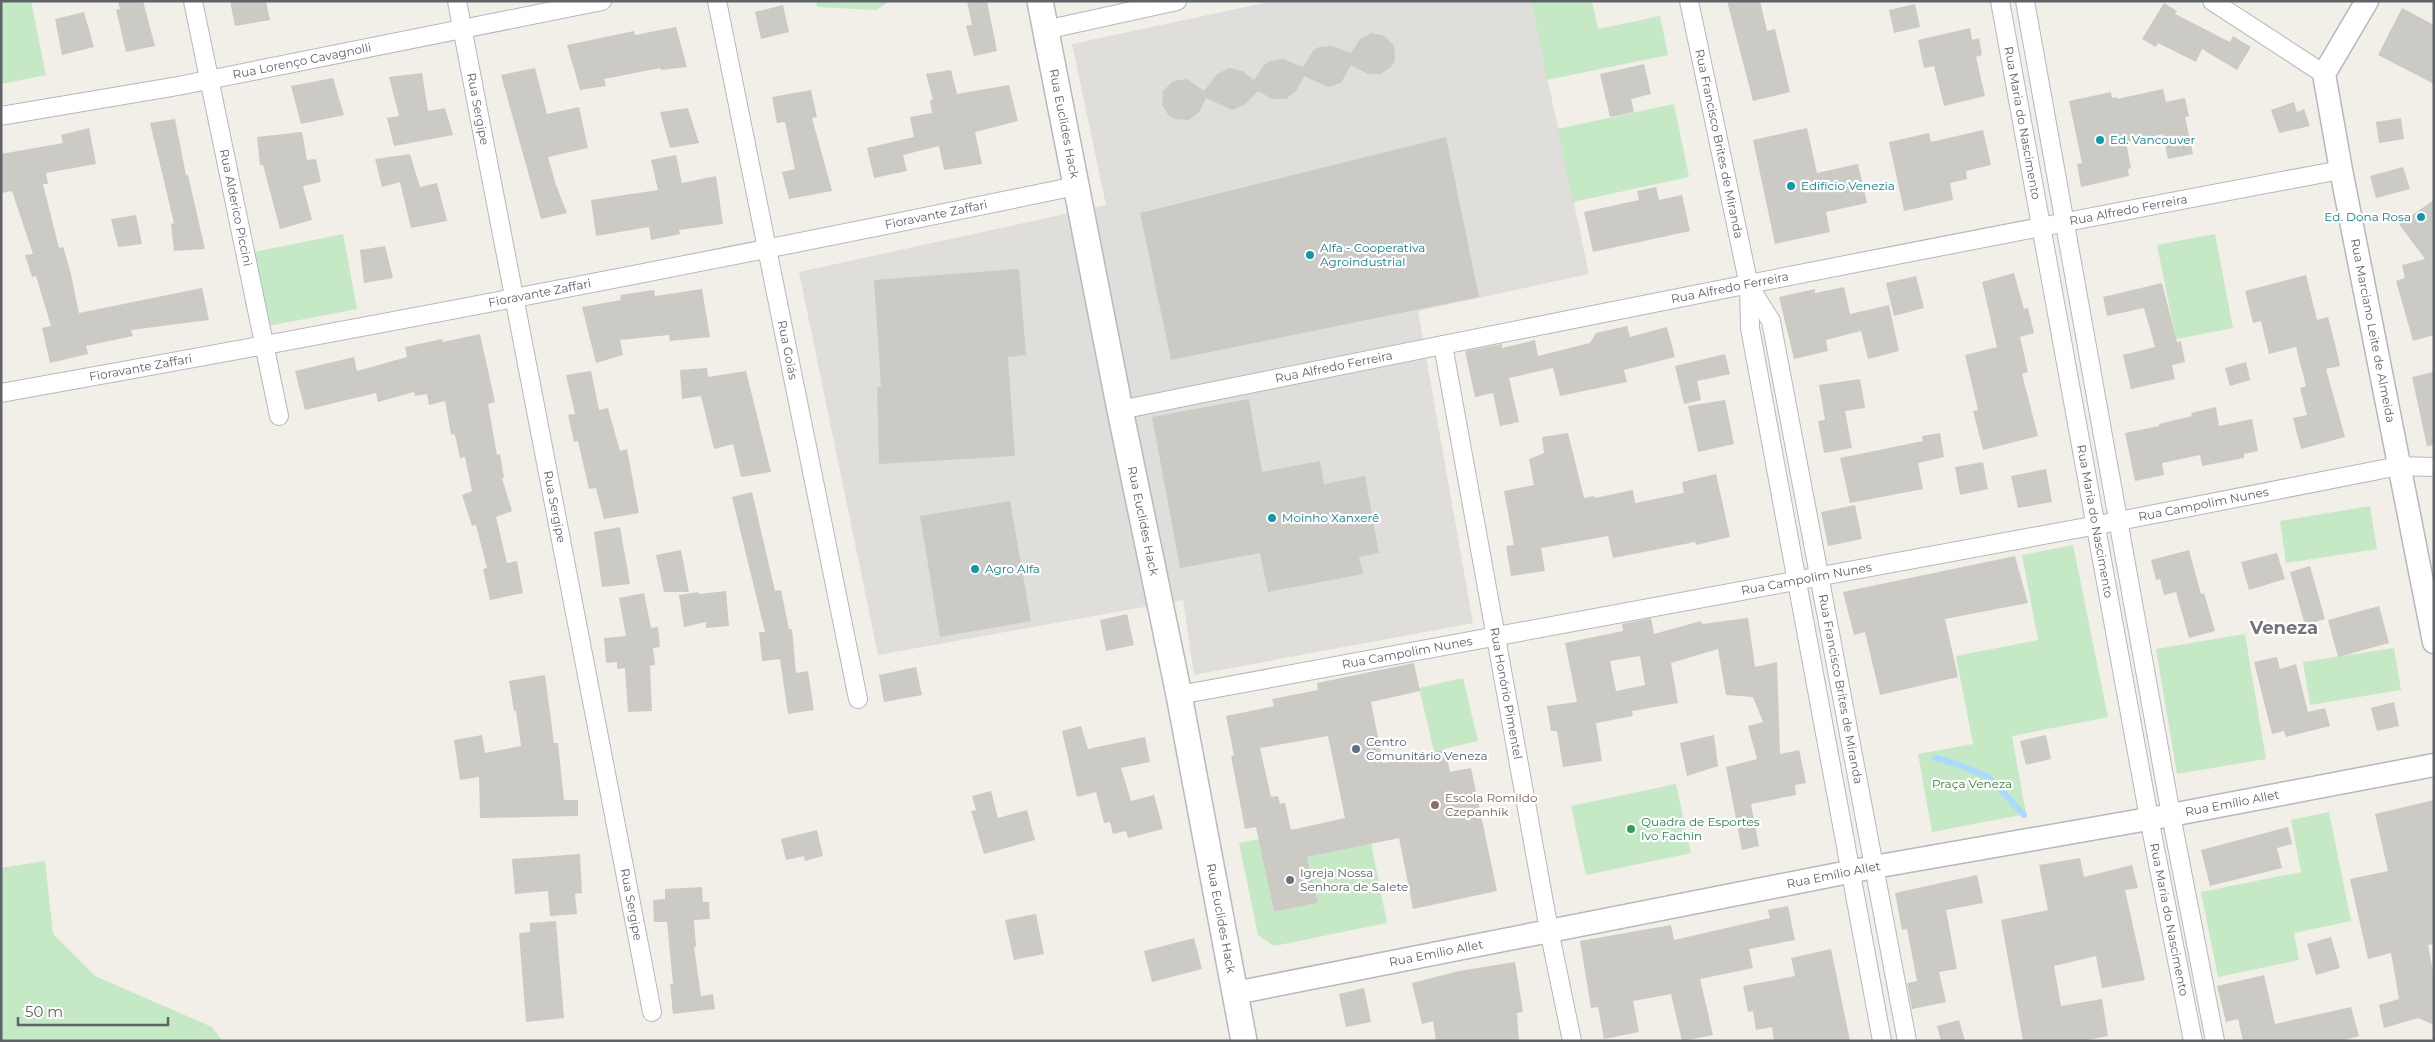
<svg xmlns="http://www.w3.org/2000/svg" width="2435" height="1042" viewBox="0 0 2435 1042" font-family="Montserrat,sans-serif">
<style>
.industrial{fill:#e0deda}
.green{fill:#c5e8c5}
.lines{fill:none;stroke-linecap:round;stroke-linejoin:round}
.stream{stroke:#aadaff;stroke-width:6}
.building{fill:#cccac5;fill-rule:evenodd}
.minor-casing{stroke:#b5b8bc;stroke-width:20}
.tertiary-casing{stroke:#b5b8bc;stroke-width:25}
.secondary-casing{stroke:#b6babf;stroke-width:28}
.minor{stroke:#fff;stroke-width:18}
.tertiary{stroke:#fff;stroke-width:22}
.secondary{stroke:#fff;stroke-width:25}
.culture-dot{fill:#0f9aa8;stroke:#fff;stroke-width:2}
.service-dot{fill:#5c6f8a;stroke:#fff;stroke-width:2}
.education-dot{fill:#8d6e63;stroke:#fff;stroke-width:2}
.leisure-dot{fill:#2e9e5b;stroke:#fff;stroke-width:2}
.worship-dot{fill:#6b7280;stroke:#fff;stroke-width:2}
.labels{text-anchor:middle;stroke-width:4.5;stroke-linejoin:round;paint-order:stroke}
.street-label{font-size:12px;fill:#5f6368;stroke:#fff}
.culture-label{font-size:12px;fill:#0d838f;stroke:#fff;text-anchor:start}
.service-label{font-size:12px;fill:#4e5e75;stroke:#fff;text-anchor:start}
.park-label{font-size:12px;fill:#348238;stroke:#fff}
.education-label{font-size:12px;fill:#785e54;stroke:#fff;text-anchor:start}
.leisure-label{font-size:12px;fill:#27864d;stroke:#fff;text-anchor:start}
.worship-label{font-size:12px;fill:#5b616d;stroke:#fff;text-anchor:start}
.district-label{font-size:18px;font-weight:bold;fill:#70757a;stroke:#fff}
</style>
<rect width="100%" height="100%" fill="#f1efe8"/>
<path class="industrial" d="M1273 1H1531L1589 274 1418 311 1473 623 1194 675 1183 600 878 655 799 272 1106 205 1072 44Z"/>
<path class="green" d="M1 1H31L46 75 1 84Z
M816 1H890L876 10 817 7Z
M1531 1H1592L1598 29 1660 16 1668 55 1547 80Z
M1674 104 1689 177 1573 202 1557 129Z
M343 234 357 309 268 326 254 252Z
M2215 234 2233 328 2176 339 2157 245Z
M2370 506 2377 549 2286 563 2280 521Z
M2073 545 2108 717 2012 736 2026 814 1932 832 1918 754 1973 744 1956 656 2038 640 2022 555Z
M2245 634 2266 759 2177 774 2156 649Z
M2394 648 2401 690 2310 705 2303 662Z
M1463 678 1478 741 1434 751 1419 688Z
M1676 784 1691 853 1586 875 1571 806Z
M2329 812 2351 921 2294 933 2299 960 2218 977 2201 892 2301 872 2291 820Z
M1259 839 1274 912 1318 903 1307 857 1371 843 1387 923 1274 946 1258 935 1239 843Z
M45 861 53 934 95 976 212 1027 222 1041H1V868Z"/>
<g class="lines">
<path class="stream" d="M1935 758 1957 764 1989 777 2024 815"/>
</g>
<path class="building" d="M118 1H143L155 46 126 52 116 10 120 9Z
M230 1H266L270 20 235 26Z
M967 1H987L997 51 974 56 966 26 972 25Z
M1727 1H1760L1767 31 1775 29 1790 92 1753 101Z
M2164 3 2177 11 2175 14 2230 42 2233 36 2251 47 2237 70 2202 49 2196 62 2158 43 2156 47 2142 39Z
M1915 4 1920 27 1894 33 1889 10Z
M783 5 789 32 761 39 755 12Z
M2402 8 2434 25V84L2378 55Z
M84 12 94 47 62 55 55 19Z
M676 27 687 67 661 70 660 68 604 79 606 86 580 90 567 45 634 31 635 35Z
M1970 28 1972 40 1979 38 1982 55 1976 57 1985 96 1944 106 1934 66 1924 68 1918 40Z
M1372 33 1385 36 1394 46 1395 60 1392 66 1381 74H1368L1351 65 1341 83 1328 87 1304 76 1296 91 1286 99H1272L1258 91 1244 105 1232 110 1206 98 1200 111 1189 120 1175 119 1169 116 1162 105 1163 91 1173 81 1187 79 1204 91 1217 74 1229 68 1242 71 1254 80 1264 65 1270 61 1283 59 1303 67 1313 51 1319 47 1332 46 1351 53 1360 39Z
M1644 64 1651 94 1631 99 1634 112 1610 117 1600 74Z
M535 68 547 114 579 107 588 148 548 157 556 185 567 213 541 219 501 75Z
M951 70 957 94 1009 85 1018 121 975 132 982 164 944 170 939 146 903 155 907 171 874 178 867 148 914 137 910 117 932 113 930 100H933L926 74Z
M422 73 428 111 445 108 453 135 394 146 387 118 399 116 389 77Z
M333 78 344 115 301 124 291 86Z
M2163 89 2166 102 2185 98 2189 116 2185 117 2193 154 2168 159 2163 134 2126 142 2131 168 2128 169 2129 176 2081 187 2077 164 2082 163 2069 101 2111 92 2112 98 2117 97V99Z
M811 90 817 117 812 118 832 191 789 199 782 172 795 169 785 122 777 123 772 97Z
M2294 102 2297 112 2304 109 2310 126 2279 133 2271 110Z
M688 108 699 143 670 148 660 112Z
M2401 118 2404 139 2379 143 2376 122Z
M175 119 186 175H188L205 249 174 251 171 224 174 223 150 123Z
M89 128 96 164 46 173 48 184H43L59 248 63 247 70 270 79 313 202 288 209 320 131 330 133 336 86 346 88 354 50 363 42 328 51 326 36 276 32 277 25 255 33 254 12 191 1 193V154L63 143 61 135Z
M1807 128 1817 173 1858 164 1867 203 1826 212 1830 232 1775 244 1753 140Z
M1983 130 1991 165 1966 171 1967 179 1950 183 1953 200 1904 211 1889 142 1929 133 1931 142Z
M302 132 307 160 316 159 321 182 303 186 312 220 280 229 263 165H260L257 137Z
M1446 137 1479 297 1171 360 1140 213Z
M410 154 420 187 437 183 447 221 411 228 400 182 382 187 375 159Z
M676 155 682 183 716 176 723 224 679 230 680 234 651 240 649 227 596 236 591 200 658 190 651 160Z
M2403 167 2410 189 2376 198 2370 176Z
M1656 187 1659 200 1682 195 1690 231 1593 252 1584 212 1639 200 1637 191Z
M2434 200V335L2413 341 2396 281 2405 278 2402 265 2425 259 2399 224Z
M136 215 142 244 118 247 111 219Z
M385 246 393 278 364 283 360 250Z
M1019 269 1026 355 1008 357 1015 456 879 464 877 387H881L874 280Z
M2014 273 2024 309 2028 308 2034 333 2020 337 2028 372 2022 374 2038 436 1983 450 1973 411 1978 410 1965 355 1997 347 1982 282Z
M2306 275 2317 320 2328 317 2335 344 2340 366 2326 369 2345 437 2301 449 2293 418 2307 415 2300 388 2306 386 2296 347 2269 354 2261 321 2253 323 2245 291Z
M1916 276 1924 308 1894 316 1886 283Z
M2162 283 2177 342 2181 341 2185 362 2172 365 2175 379 2131 389 2123 355 2155 347 2144 308 2107 316 2103 297Z
M1844 287 1850 314 1889 305 1899 351 1868 359 1861 331 1826 340 1828 351 1794 359 1779 297 1815 289V293Z
M702 289 710 337 670 341 669 335 620 340 623 355 596 363 582 307 621 300 620 295 654 290 655 296Z
M1627 326 1630 337 1667 327 1675 357 1624 370 1627 382 1560 396 1553 368 1509 378 1519 422 1500 426 1493 393 1475 397 1465 351 1502 344V348L1535 340 1538 356 1590 343 1596 333Z
M480 334 495 402 488 404 497 455 500 454 504 478H502L512 511 496 517 507 563 517 561 523 593 490 600 483 569 487 568 476 525 472 526 462 495 472 491 465 457 460 458 455 435 451 434 445 401 429 405 427 394 415 396 414 392 378 402 376 393 305 410 295 371 354 357 357 371 407 357 405 347 442 339 443 342Z
M1725 354 1730 374 1697 381 1701 400 1684 404 1675 366Z
M2246 362 2250 380 2230 386 2225 368Z
M707 368 708 377 746 371 771 472 741 477 733 444 714 449 701 396 682 399 680 370Z
M591 371 599 410 608 408 620 451 627 449 639 513 604 519 596 488 589 489 578 441 574 442 568 415 575 414 566 375Z
M2434 372V445L2427 446 2412 377Z
M1860 379 1865 408 1845 411 1852 448 1824 453 1818 421 1825 420 1819 385Z
M1249 399 1262 472 1320 461 1324 484 1365 476 1379 553 1359 557 1363 574 1268 592 1260 553 1180 568 1152 417Z
M1725 400 1734 444 1698 452 1688 406Z
M2216 407 2219 426 2252 419 2258 451 2244 454V458L2202 466 2200 455 2162 463 2164 475 2135 481 2125 433 2159 426V424L2192 416 2191 413Z
M1568 433 1584 498 1594 496 1595 498 1633 490 1635 503 1684 493 1682 482 1716 474 1730 537 1696 545 1695 542 1613 558 1608 536 1541 548 1545 571 1511 576 1506 546 1514 545 1504 491 1534 485 1529 459 1544 453 1542 437Z
M1940 433 1944 457 1918 463 1923 489 1850 503 1840 458 1923 441 1922 436Z
M1983 462 1988 489 1960 495 1955 467Z
M2046 469 2052 502 2018 508 2011 476Z
M752 492 775 591 781 590 789 629H792L796 673 808 671 814 710 788 714 780 659 762 661 759 632H765L732 497Z
M1010 501 1031 621 940 637 920 516Z
M1855 505 1862 539 1828 546 1821 512Z
M620 527 630 584 602 587 594 532Z
M681 550 689 592H664L656 555Z
M2189 550 2201 594 2204 593 2215 631 2189 638 2176 592 2164 595 2160 579 2156 580 2151 560Z
M2277 553 2285 579 2249 590 2241 562Z
M2015 556 2028 603 1945 619 1958 677 1880 695 1865 632 1854 635 1843 592Z
M2310 566 2325 619 2305 625 2290 572Z
M726 591 729 626 706 628V622L684 627 679 595 698 592 699 594Z
M644 593 651 628 658 627 660 647 653 648 655 665 650 666 652 711 628 712 625 668 617 669V662L606 663 604 638 626 636 619 598Z
M2379 606 2389 643 2338 657 2328 620Z
M1127 614 1134 645 1106 651 1100 620Z
M1651 618 1654 634 1701 621 1702 624 1748 618 1755 667 1777 662 1780 754 1799 750 1806 783 1795 785 1796 795 1751 804 1759 846 1742 850 1726 767 1757 759 1748 726 1763 722 1753 697 1726 695 1718 649 1671 663 1678 703 1632 711 1633 716 1596 723 1602 761 1563 767 1557 731H1551L1547 706 1577 702 1565 643 1623 631 1622 624ZM1640 656 1645 685 1616 691 1610 661Z
M2277 657 2280 669 2296 664 2308 712 2325 708 2330 726 2286 737 2284 731 2272 734 2254 662Z
M1414 663 1420 691 1371 702 1383 763 1445 749 1450 772 1471 768 1497 891 1413 909 1399 838 1307 857 1318 903 1274 912 1256 827 1245 829 1231 756 1234 755 1226 716 1274 706 1272 699 1318 690 1317 683ZM1328 736 1345 818 1291 830 1285 803 1280 804 1278 796 1271 797 1260 748Z
M916 667 922 695 884 702 879 675Z
M545 675 554 743H558L564 800H578V816L480 818 479 777 460 780 454 740 482 735 485 753 521 746 516 711H514L509 681Z
M2394 702 2399 726 2377 731 2371 708Z
M1081 726 1088 749 1145 737 1150 762 1121 768 1131 801 1154 795 1163 829 1128 838 1126 831 1113 834 1110 822 1104 823 1096 792 1077 797 1062 731Z
M1714 735 1718 766 1687 776 1680 743Z
M2046 735 2051 759 2026 765 2020 741Z
M991 791 998 818 1027 810 1035 840 984 854 971 811 976 810 972 796Z
M2434 800V944L2428 945 2434 978V1025L2418 1018 2384 1028 2379 1005 2399 999 2391 953 2368 959 2350 879 2388 871 2375 814Z
M2288 827 2292 844 2277 848 2282 868 2210 886 2201 850Z
M817 830 823 856 805 861 804 856 786 860 781 839Z
M580 854 582 893 575 894 577 914 550 916 548 891 515 894 512 859Z
M2080 858 2084 877 2132 865 2138 888 2125 890 2145 980 2102 988 2096 956 2054 966 2061 1006 2102 999 2108 1036 2082 1041H2023L2001 920 2048 910 2039 865Z
M1977 875 1983 903 1946 910 1957 969 1939 972 1946 1002 1912 1009 1907 983 1917 981 1907 929 1902 930 1895 893Z
M702 887 703 902H709L710 919 694 920 696 947H694L701 996 713 994 715 1009 673 1014 670 984H673L667 922H654L653 900 665 899V889Z
M1788 906 1795 940 1749 949 1753 968 1700 979 1713 1035 1682 1041 1671 994 1633 1001 1639 1032 1604 1039 1598 1007 1591 1008 1580 941 1671 925 1674 940 1770 918 1768 910Z
M1036 914 1044 954 1014 960 1005 920Z
M556 921 564 1018 526 1022 519 933 530 932V923Z
M2331 937 2340 968 2316 975 2307 944Z
M1194 938 1202 969 1152 982 1144 951Z
M1831 949 1850 1041H1774L1772 1027 1756 1030 1753 1011 1748 1012 1743 986 1795 976 1791 958Z
M1515 962 1523 1012 1517 1013 1519 1041H1436L1433 1021 1422 1024 1412 983 1459 971Z
M2264 975 2275 1024 2351 1007 2359 1036 2341 1041H2243L2238 1019 2226 1022 2217 986Z
M1364 988 1371 1022 1346 1027 1339 994Z
M1959 1020 1965 1041H1941L1937 1026Z"/>
<g class="lines">
<g class="minor-casing">
<g id="minor">
<path id="s1" d="M193 1 279 416"/>
<path id="s2" d="M457 1 652 1012"/>
<path id="s3" d="M717 1 858 699"/>
<path id="s4" d="M1689 1 1749 286 1750 328 1882 1041"/>
<path id="s5" d="M2000 1 2149 818 2193 1041"/>
<path d="M2025 1 2171 815 2215 1041"/>
<path d="M2212 1 2324 74"/>
<path d="M1045 30 1177 1"/>
<path id="s6" d="M1 116 178 86 602 1"/>
<path id="s7" d="M1749 286 1771 321 1907 1041"/>
<path id="s8" d="M1443 345 1549 930 1572 1041"/>
<path id="s9" d="M1 393C360 329 719 260 1076 186"/>
<path id="s10" d="M1120 410C1527 328 1933 246 2341 170"/>
<path id="s11" d="M1179 695 2119 521 2399 466 2434 467"/>
</g>
</g>
<g class="tertiary-casing">
<g id="tertiary">
<path id="s12" d="M2367 1 2324 74 2341 170 2434 642"/>
<path id="s13" d="M1235 993 1874 867 2171 815 2434 765"/>
</g>
</g>
<g class="secondary-casing">
<g id="secondary">
<path id="s14" d="M1040 1 1120 410 1179 695 1244 1041"/>
</g>
</g>
<use href="#minor" class="minor"/>
<use href="#tertiary" class="tertiary"/>
<use href="#secondary" class="secondary"/>
</g>
<g class="culture-dot">
<circle cx="2100" cy="140" r="5"/>
<circle cx="1791" cy="186" r="5"/>
<circle cx="2421" cy="217" r="5"/>
<circle cx="1310" cy="255" r="5"/>
<circle cx="1272" cy="518" r="5"/>
<circle cx="975" cy="569" r="5"/>
</g>
<circle class="service-dot" cx="1356" cy="749" r="5"/>
<circle class="education-dot" cx="1435" cy="805" r="5"/>
<circle class="leisure-dot" cx="1631" cy="829" r="5"/>
<circle class="worship-dot" cx="1290" cy="880" r="5"/>
<g class="labels">
<g class="street-label">
<text dy="4" stroke="none"><textPath href="#s6" startOffset="306">Rua Lorenço Cavagnolli</textPath></text>
<text dy="4" stroke="none"><textPath href="#s2" startOffset="110">Rua Sergipe</textPath></text>
<text dy="4" stroke="none"><textPath href="#s5" startOffset="124">Rua Maria do Nascimento</textPath></text>
<text dy="4" stroke="none"><textPath href="#s14" startOffset="125">Rua Euclides Hack</textPath></text>
<text dy="4" stroke="none"><textPath href="#s4" startOffset="146">Rua Francisco Brites de Miranda</textPath></text>
<text dy="4" stroke="none"><textPath href="#s1" startOffset="211">Rua Alderico Piccini</textPath></text>
<text dy="4" stroke="none"><textPath href="#s10" startOffset="1028">Rua Alfredo Ferreira</textPath></text>
<text dy="4" stroke="none"><textPath href="#s9" startOffset="952">Fioravante Zaffari</textPath></text>
<text dy="4" stroke="none"><textPath href="#s10" startOffset="622">Rua Alfredo Ferreira</textPath></text>
<text dy="4" stroke="none"><textPath href="#s9" startOffset="548">Fioravante Zaffari</textPath></text>
<text dy="4" stroke="none"><textPath href="#s12" startOffset="346">Rua Marciano Leite de Almeida</textPath></text>
<text dy="4" stroke="none"><textPath href="#s3" startOffset="356">Rua Goiás</textPath></text>
<text dy="4" stroke="none"><textPath href="#s10" startOffset="218">Rua Alfredo Ferreira</textPath></text>
<text dy="4" stroke="none"><textPath href="#s9" startOffset="142">Fioravante Zaffari</textPath></text>
<text dy="4" stroke="none"><textPath href="#s11" startOffset="1042">Rua Campolim Nunes</textPath></text>
<text dy="4" stroke="none"><textPath href="#s2" startOffset="515">Rua Sergipe</textPath></text>
<text dy="4" stroke="none"><textPath href="#s14" startOffset="530">Rua Euclides Hack</textPath></text>
<text dy="4" stroke="none"><textPath href="#s5" startOffset="529">Rua Maria do Nascimento</textPath></text>
<text dy="4" stroke="none"><textPath href="#s11" startOffset="638">Rua Campolim Nunes</textPath></text>
<text dy="4" stroke="none"><textPath href="#s11" startOffset="232">Rua Campolim Nunes</textPath></text>
<text dy="4" stroke="none"><textPath href="#s7" startOffset="416">Rua Francisco Brites de Miranda</textPath></text>
<text dy="4" stroke="none"><textPath href="#s8" startOffset="354">Rua Honório Pimentel</textPath></text>
<text dy="4" stroke="none"><textPath href="#s13" startOffset="1015">Rua Emílio Allet</textPath></text>
<text dy="4" stroke="none"><textPath href="#s13" startOffset="610">Rua Emílio Allet</textPath></text>
<text dy="4" stroke="none"><textPath href="#s2" startOffset="920">Rua Sergipe</textPath></text>
<text dy="4" stroke="none"><textPath href="#s14" startOffset="935">Rua Euclides Hack</textPath></text>
<text dy="4" stroke="none"><textPath href="#s5" startOffset="934">Rua Maria do Nascimento</textPath></text>
<text dy="4" stroke="none"><textPath href="#s13" startOffset="205">Rua Emílio Allet</textPath></text>
</g>
<g class="culture-label">
<text x="2110" y="144">Ed. Vancouver</text>
<text x="1801" y="190">Edifício Venezia</text>
<text x="2411" y="221" text-anchor="end">Ed. Dona Rosa</text>
<text x="1320" y="252">Alfa - Cooperativa<tspan x="1320" dy="14">Agroindustrial</tspan></text>
<text x="1282" y="522">Moinho Xanxerê</text>
<text x="985" y="573">Agro Alfa</text>
</g>
<g class="service-label">
<text x="1366" y="746">Centro<tspan x="1366" dy="14">Comunitário Veneza</tspan></text>
</g>
<g class="park-label">
<text x="1972" y="788">Praça Veneza</text>
</g>
<g class="education-label">
<text x="1445" y="802">Escola Romildo<tspan x="1445" dy="14">Czepanhik</tspan></text>
</g>
<g class="leisure-label">
<text x="1641" y="826">Quadra de Esportes<tspan x="1641" dy="14">Ivo Fachin</tspan></text>
</g>
<g class="worship-label">
<text x="1300" y="877">Igreja Nossa<tspan x="1300" dy="14">Senhora de Salete</tspan></text>
</g>
<g class="district-label">
<text x="2284" y="634">Veneza</text>
</g>
</g>
<rect width="2435" height="1042" fill="none" stroke="#5f6368" stroke-width="5"/>
<path d="M18 1017v8h150v-8" fill="none" stroke="#5f6368" stroke-width="2.5"/>
<text x="25" y="1017" font-size="15" fill="#5f6368" stroke="#ffffff" stroke-width="4" paint-order="stroke">50 m</text>
</svg>
